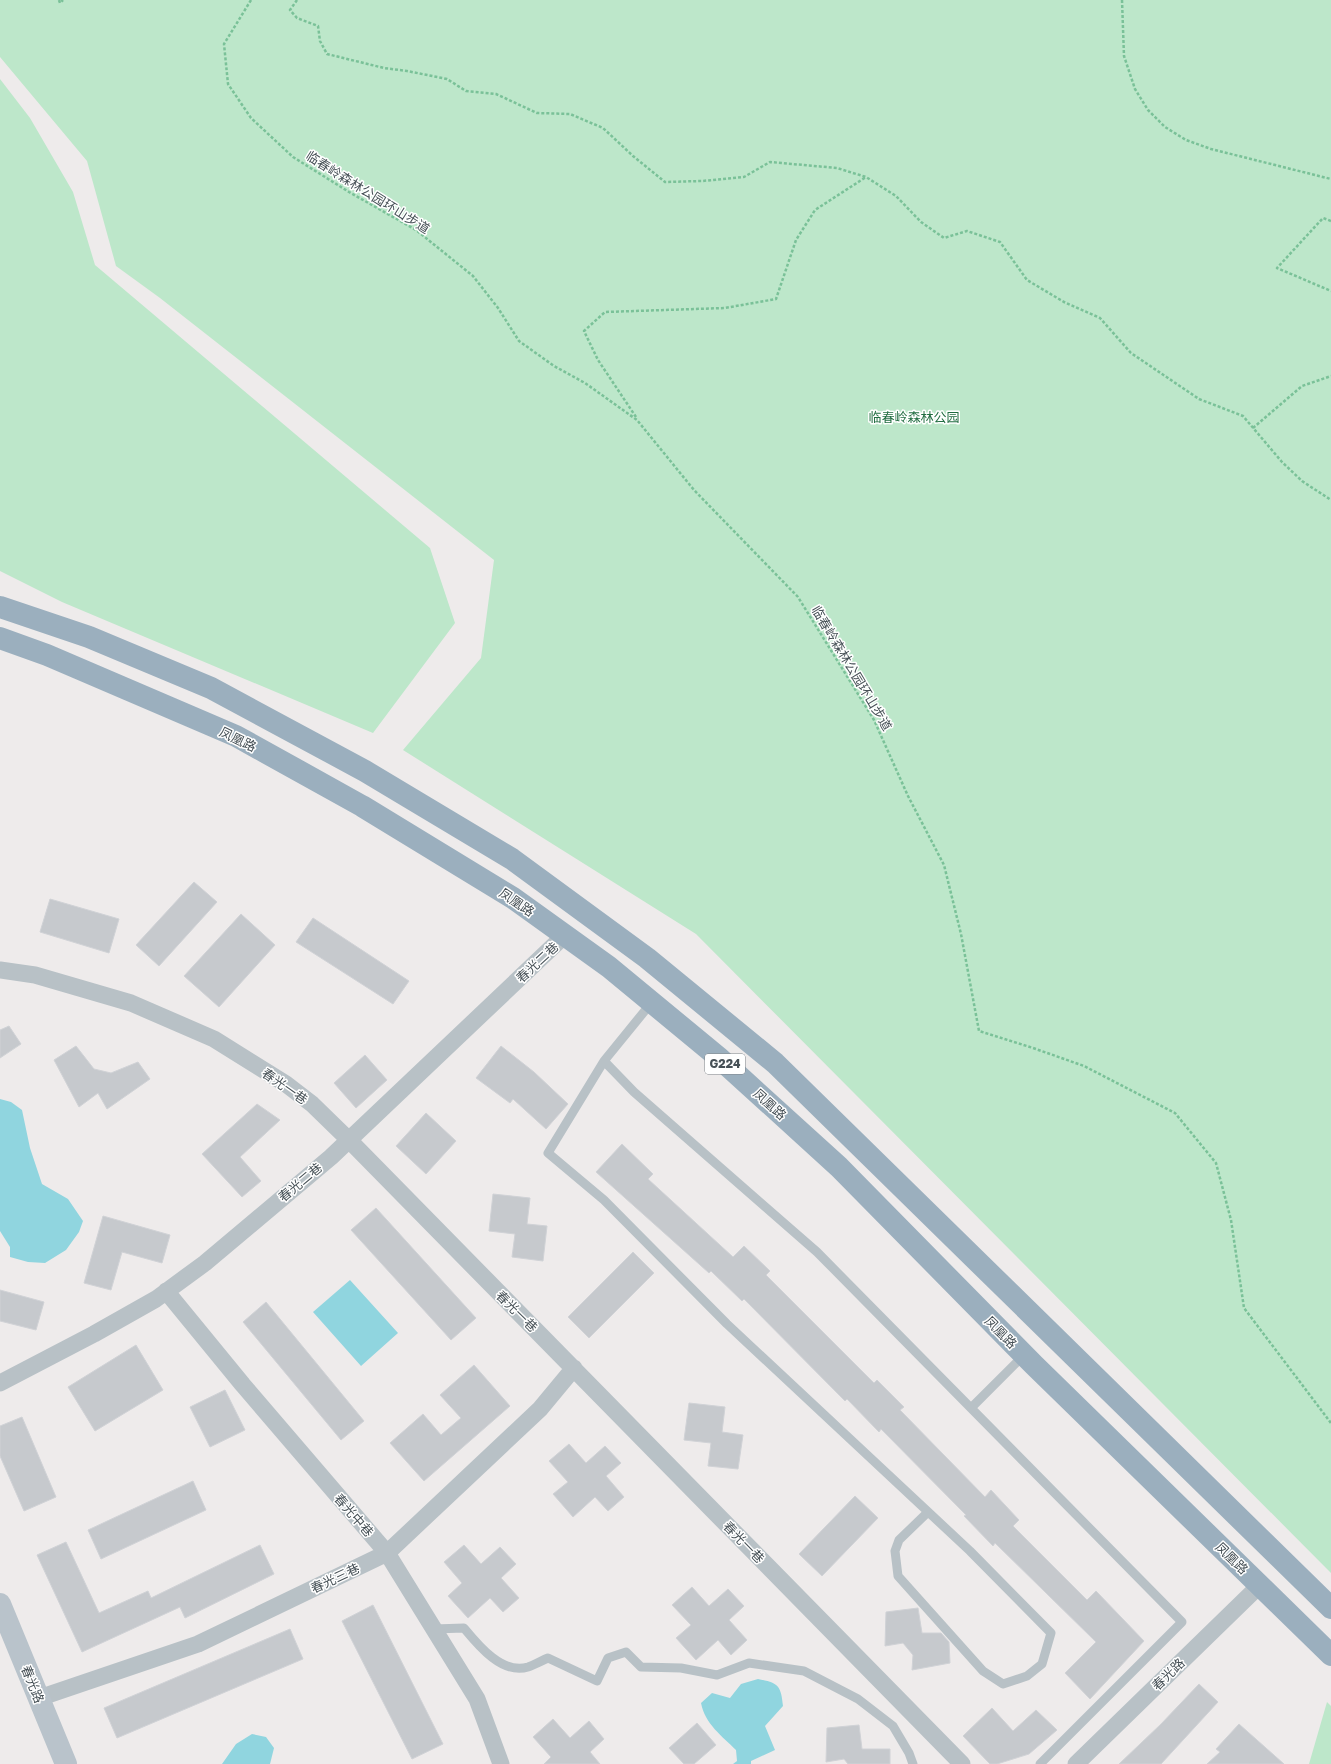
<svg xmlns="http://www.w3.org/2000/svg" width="1331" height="1764" viewBox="0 0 1331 1764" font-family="'Golos Text','Noto Sans SC',sans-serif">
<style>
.green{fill:#bde7ca}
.water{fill:#90d5df}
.building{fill:#c6c9cd;stroke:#d0d2d6}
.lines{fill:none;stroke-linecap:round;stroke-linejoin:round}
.path{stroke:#7ac198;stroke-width:2.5;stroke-dasharray:3 2;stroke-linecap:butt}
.service{stroke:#b8c1c6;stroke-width:9}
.minor{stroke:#b8c1c6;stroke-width:17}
.secondary{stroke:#b9c3cb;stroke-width:22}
.trunk{stroke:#9bafbe;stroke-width:22}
.labels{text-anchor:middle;stroke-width:3;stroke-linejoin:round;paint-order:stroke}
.shield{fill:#fff;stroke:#7e8489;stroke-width:1}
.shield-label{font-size:12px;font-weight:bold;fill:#465056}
.street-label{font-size:13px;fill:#465056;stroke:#fff}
.park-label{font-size:13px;fill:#216d41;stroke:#fff}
</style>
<rect width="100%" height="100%" fill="#eeebeb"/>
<path class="green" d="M0 0H1331V1573L696 934 403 750 481 658 494 560 160 298 116 266 87 161 0 57Z
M0 79 30 118 73 192 95 265 430 548 455 623 373 733 62 602 0 571Z
M1327 1702 1331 1706V1764H1309Z"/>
<path class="water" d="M0 1099 11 1102 22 1110 30 1148 42 1184 68 1199 83 1221 79 1232 66 1250 45 1263 28 1262 10 1257V1247L0 1231Z
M350 1280 398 1333 361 1366 313 1312Z
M758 1679C778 1683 781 1685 783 1706L765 1726 775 1750 751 1761V1764H733L737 1761 736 1750C722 1736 705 1724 701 1703L712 1693 730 1698 741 1684Z
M252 1734 266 1737 274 1748 270 1764H222L236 1744Z"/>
<path class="building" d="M194 882 217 902 159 966 136 945Z
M50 899 119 919 109 953 40 932Z
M241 914 275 945 219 1007 184 976Z
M313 918 409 981 393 1004 296 942Z
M9 1026 21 1044 0 1058V1030Z
M76 1046 94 1069 111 1073 138 1062 150 1079 107 1109 98 1093 79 1107 54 1060Z
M501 1046 534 1072 568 1104 546 1129 513 1099 510 1103 476 1078Z
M365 1055 387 1080 356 1108 334 1083Z
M257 1104 280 1120 240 1157 261 1181 242 1197 202 1154Z
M426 1113 456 1141 426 1174 396 1146Z
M622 1144 653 1174 648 1179 733 1257 744 1246 770 1271 766 1275 874 1383 877 1380 904 1407 900 1410 985 1497 991 1490 1019 1520 1013 1526 1087 1600 1096 1591 1144 1641 1090 1699 1065 1673 1096 1642 995 1543 993 1546 964 1516 966 1515 881 1429 879 1432 847 1399 845 1401 744 1299 742 1301 711 1271 709 1273 596 1172Z
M493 1194 530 1198 527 1224 547 1226 543 1261 512 1257 515 1234 489 1231Z
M376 1208 476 1318 451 1340 351 1230Z
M103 1216 170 1235 162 1263 122 1252 111 1290 84 1283Z
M633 1252 654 1273 589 1338 568 1317Z
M0 1290 44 1302 36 1330 0 1321Z
M266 1302 364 1421 341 1440 243 1322Z
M136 1345 163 1390 95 1431 68 1387Z
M474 1365 510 1406 424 1481 390 1443 423 1414 441 1435 461 1418 440 1395Z
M225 1390 245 1430 210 1447 190 1407Z
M689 1403 725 1407 722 1432 743 1435 738 1469 708 1466 711 1443 684 1440Z
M22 1417 56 1497 24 1511 0 1456V1426Z
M569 1444 586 1463 605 1446 621 1463 606 1476 624 1497 608 1511 595 1497 573 1517 553 1494 568 1482 549 1461Z
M193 1481 206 1510 101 1559 88 1530Z
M855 1496 878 1518 822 1576 799 1554Z
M66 1542 99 1613 148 1591 151 1598 260 1545 274 1574 185 1618 180 1607 82 1652 37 1555Z
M464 1545 481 1564 500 1547 516 1564 501 1578 519 1598 503 1612 490 1598 468 1618 448 1596 462 1583 444 1562Z
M692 1587 709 1606 728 1589 744 1606 729 1620 747 1640 731 1655 718 1640 696 1660 676 1638 691 1625 672 1605Z
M373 1605 443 1744 412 1759 342 1621Z
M918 1608 922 1633H941L949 1642 950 1663 912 1670 913 1655 903 1643 885 1646 886 1612Z
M290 1629 303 1659 117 1738 104 1708Z
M1199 1684 1218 1702 1161 1764H1119L1161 1724Z
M992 1708 1013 1731 1036 1710 1057 1730 1029 1754 997 1764H990L963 1736Z
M553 1719 570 1738 589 1721 604 1739 590 1752 600 1764H544L551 1757 533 1737Z
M697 1723 716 1745 694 1764H684L669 1748Z
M1239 1724 1284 1764H1207L1220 1752 1216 1749Z
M859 1725 862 1749H890V1764H848L844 1759 826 1762 827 1728Z"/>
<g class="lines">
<path class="path" d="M59 0 60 3 63 0
M251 0 224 44 228 84 251 118 293 157 349 192 416 230 473 276 498 308 519 341 554 366 585 383 637 420 694 490 798 597 874 720 908 796 944 865 961 934 979 1031 1033 1048 1084 1066 1175 1113 1216 1163 1231 1220 1244 1308 1331 1423
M297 0 290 10 297 18 318 26 320 41 327 54 384 68 407 71 447 79 466 91 496 94 537 113 570 114 603 128 633 156 665 182 702 181 744 177 770 162 837 168 866 177 896 196 921 222 944 238 967 231 1000 242 1027 280 1064 302 1100 318 1131 353 1199 399 1243 416 1282 462 1302 481 1331 500
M1122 0 1124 56 1135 89 1148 110 1165 127 1186 140 1211 149 1331 179
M1331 221 1323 218 1277 268 1331 291
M636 417 598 360 584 331 605 312 725 308 776 299 796 240 815 210 866 177
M1253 428 1302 386 1331 376"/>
<path class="service" d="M652 1002 604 1061 634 1092 817 1252 1182 1622 1040 1764
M604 1061 548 1153 604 1200 727 1324 970 1551 1051 1633 1042 1664 1027 1676 1003 1684 983 1671 898 1576 895 1551 899 1540 928 1512
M971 1408 1024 1355
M434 1629 464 1628C478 1645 502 1675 528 1667 534 1665 541 1661 548 1658L597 1681 608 1658 626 1652 641 1667 681 1668 717 1675 749 1663 804 1671 858 1699 893 1726 909 1753 913 1764"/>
<path class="minor" d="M0 970 35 975 131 1003 214 1039 286 1084 312 1104 349 1140 962 1764
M166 1291 243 1385 387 1553 477 1699 501 1764
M0 1383 94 1334 156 1299 205 1263 331 1157 565 935
M39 1698 198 1644 387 1553 540 1409 574 1368
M1076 1764 1260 1585"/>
<path class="secondary" d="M0 1604 66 1764"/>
<path class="trunk" d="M0 607 89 637 211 688 365 771 512 859 647 958 775 1063 1331 1608
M0 638 47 655 236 736 362 806 513 898 609 967 718 1057 839 1167 1034 1365 1331 1655"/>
</g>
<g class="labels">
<rect class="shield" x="705" y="1054" width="40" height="20" rx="3"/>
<g class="shield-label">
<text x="725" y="1068">G224</text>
</g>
<g class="street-label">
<text transform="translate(368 192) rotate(32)" y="5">临春岭森林公园环山步道</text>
<text transform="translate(852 668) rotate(59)" y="5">临春岭森林公园环山步道</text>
<text transform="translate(238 739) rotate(26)" y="5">凤凰路</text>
<text transform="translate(517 902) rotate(34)" y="5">凤凰路</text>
<text transform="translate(537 962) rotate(-43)" y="5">春光二巷</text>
<text transform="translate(285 1086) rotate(35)" y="5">春光一巷</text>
<text transform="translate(770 1104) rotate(42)" y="5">凤凰路</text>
<text transform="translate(300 1182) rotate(-40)" y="5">春光二巷</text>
<text transform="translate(517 1311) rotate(45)" y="5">春光一巷</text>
<text transform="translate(1001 1332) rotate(45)" y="5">凤凰路</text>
<text transform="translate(354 1515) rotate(49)" y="5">春光中巷</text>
<text transform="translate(744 1542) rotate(46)" y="5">春光一巷</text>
<text transform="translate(1232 1558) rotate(44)" y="5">凤凰路</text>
<text transform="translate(335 1578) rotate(-25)" y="5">春光三巷</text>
<text transform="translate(1168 1674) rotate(-44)" y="5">春光路</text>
<text transform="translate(33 1684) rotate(68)" y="5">春光路</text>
</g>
<g class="park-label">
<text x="914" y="422">临春岭森林公园</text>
</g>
</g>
</svg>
